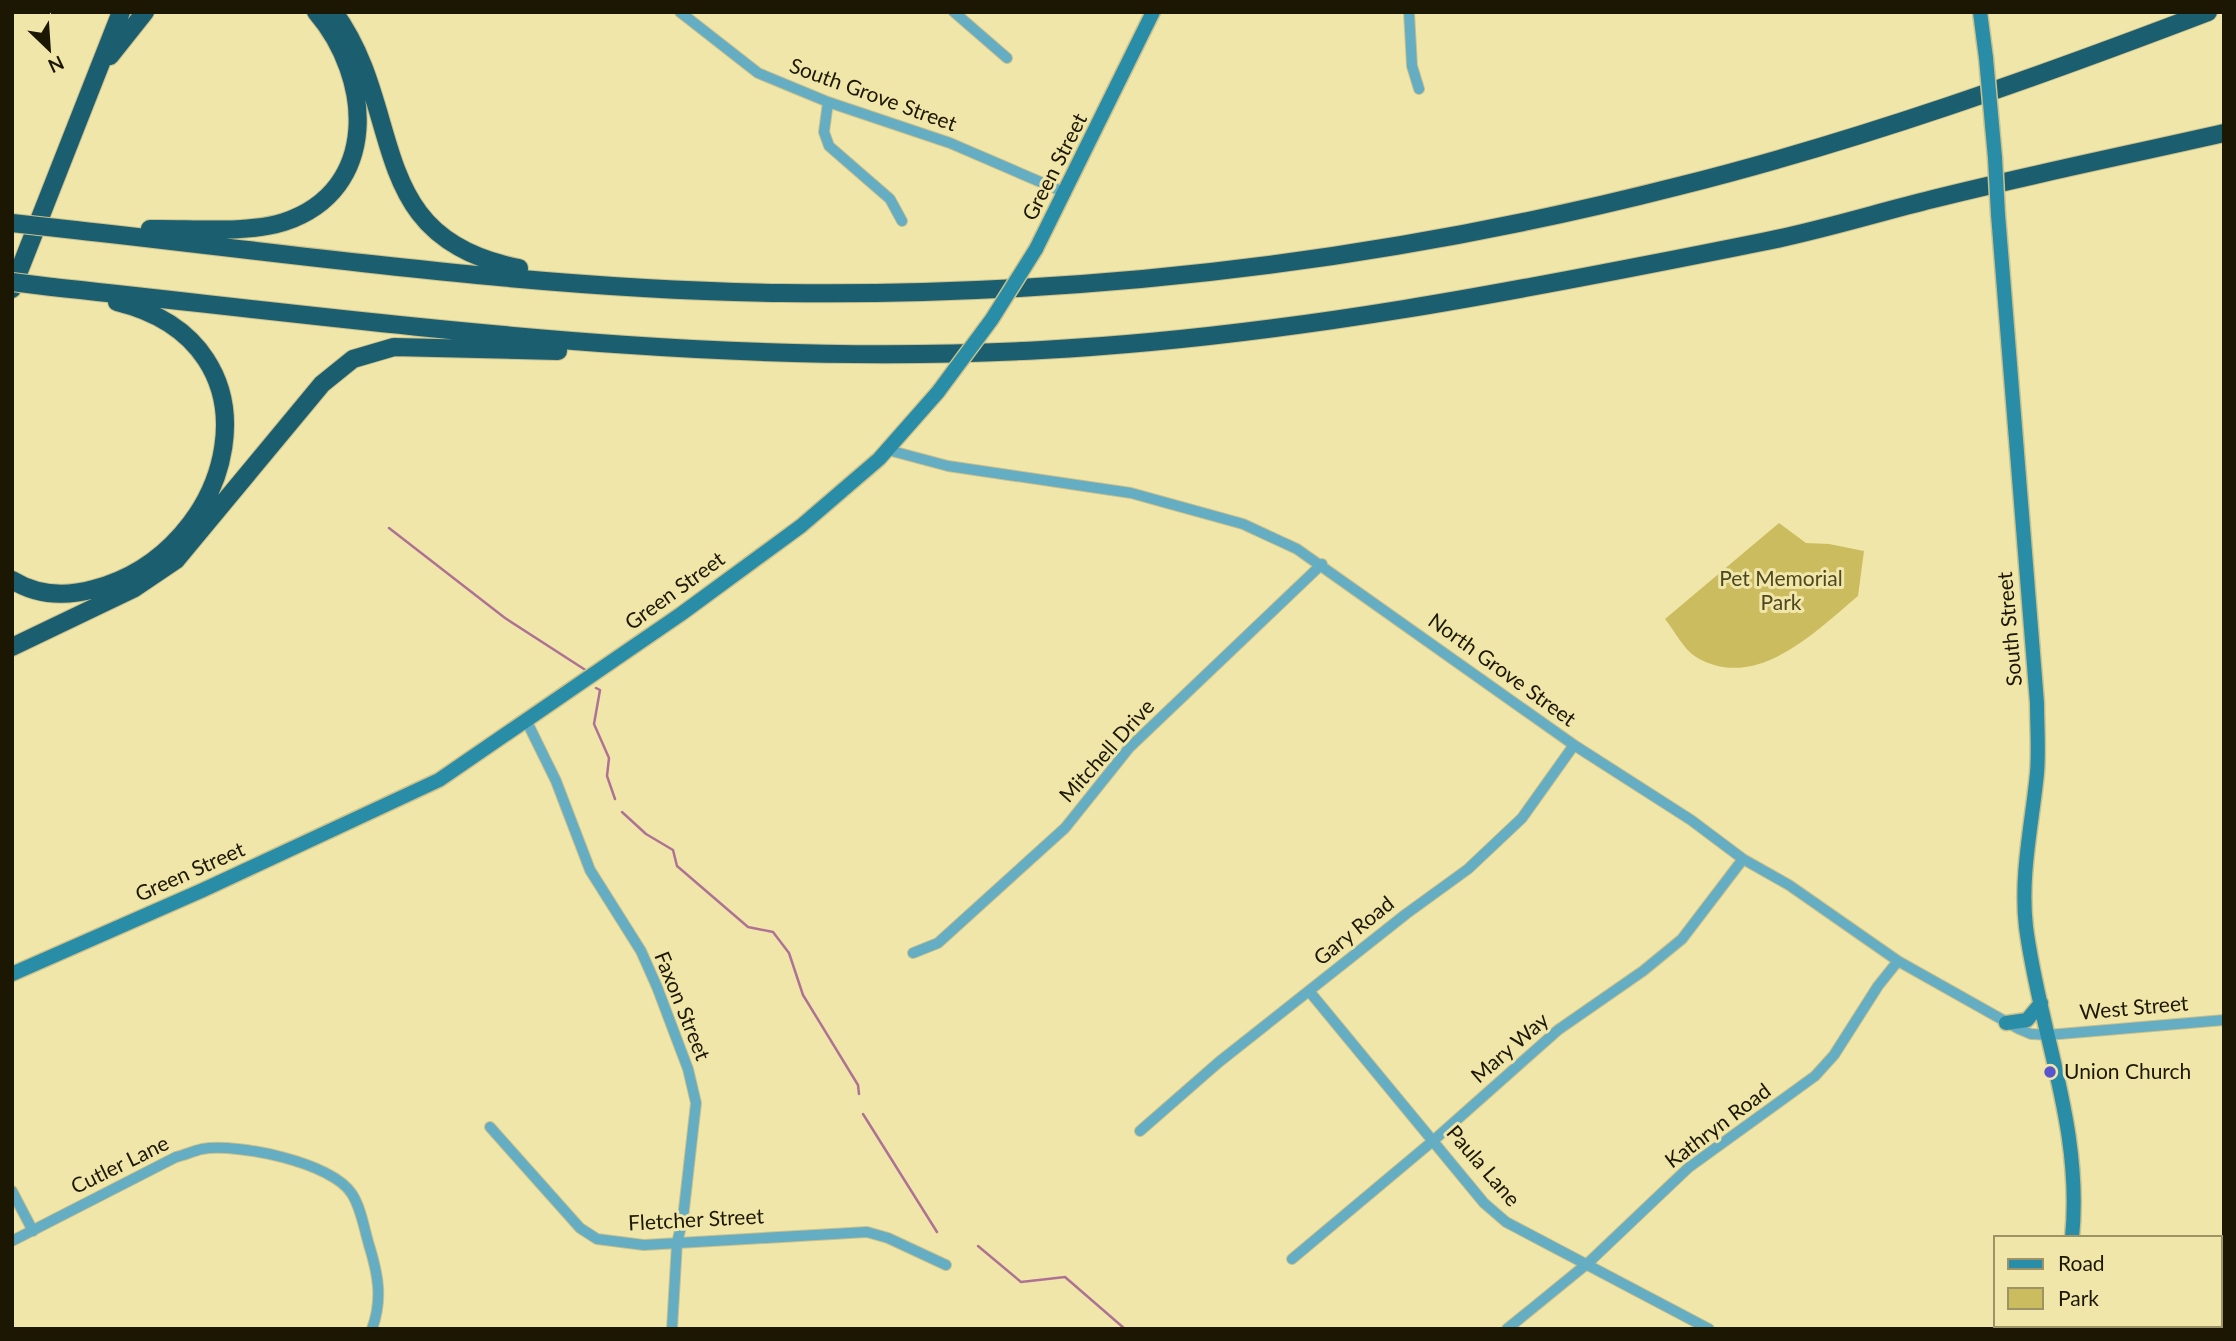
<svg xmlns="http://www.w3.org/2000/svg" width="2236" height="1341" viewBox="0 0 2236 1341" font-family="Lato,sans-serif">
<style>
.green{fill:#ccbc60}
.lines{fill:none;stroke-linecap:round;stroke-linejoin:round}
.stream{stroke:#ae7394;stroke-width:2.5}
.minor-casing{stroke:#cbc18b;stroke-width:12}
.secondary-casing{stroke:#cbc18b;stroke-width:17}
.motorway-casing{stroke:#cbc18b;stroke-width:20}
.minor{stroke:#64adc3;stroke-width:10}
.secondary{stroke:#298da8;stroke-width:14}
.motorway{stroke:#1b5e70;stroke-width:18}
.secondary-bridge-casing{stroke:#cbc18b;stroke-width:17;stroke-linecap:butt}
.motorway-bridge-casing{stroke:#cbc18b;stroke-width:20;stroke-linecap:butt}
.secondary-bridge{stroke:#298da8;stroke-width:14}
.motorway-bridge{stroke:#1b5e70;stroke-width:18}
.poi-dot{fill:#5955cd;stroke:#f1e6a9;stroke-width:2.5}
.labels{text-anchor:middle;stroke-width:6;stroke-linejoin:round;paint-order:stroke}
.street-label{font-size:21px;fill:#1c1702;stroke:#f1e6a9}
.park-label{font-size:21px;fill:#4e471f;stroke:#f1e6a9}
.poi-label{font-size:21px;fill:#1c1702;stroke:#f1e6a9;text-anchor:start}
</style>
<rect width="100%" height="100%" fill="#f1e6a9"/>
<path class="green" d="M1779 523 1806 543 1829 544 1864 551 1858 596C1816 631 1756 693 1696 657 1684 650 1674 630 1665 619Z"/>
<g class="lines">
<path class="stream" d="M389 528 505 618 587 671
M596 688 600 690 594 724 609 758 607 776 615 799
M622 812 646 834 673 850 677 866 748 927 773 932 789 953 803 995 858 1085 859 1094
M863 1114 937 1232
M978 1246 1021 1282 1065 1277 1125 1329"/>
<g class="minor-casing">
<path id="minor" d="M680 12 758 73 828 102 950 143 1066 193
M954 12 1007 58
M1409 12 1412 66 1419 89
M828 102 824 132 829 146 890 199 902 221
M888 450 948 466 1131 493 1243 524 1297 549 1574 745 1691 820 1743 859 1789 885 1898 961 2019 1029 2031 1034 2048 1035 2224 1020
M527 722 556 781 590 870 641 951 657 987 688 1069 696 1103 683 1218 677 1243 672 1329
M913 953 938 943 1065 828 1129 748 1322 564
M1309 991 1484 1203 1506 1222 1709 1329
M490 1127 580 1228 597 1239 644 1245 867 1232 888 1238 946 1265
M1140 1131 1219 1062 1406 914 1468 869 1522 818 1574 745
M12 1191 33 1231
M12 1241 176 1157C185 1155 193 1151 202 1149 237 1143 332 1162 352 1194 361 1208 364 1228 369 1245 378 1274 383 1299 372 1329
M1292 1259 1434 1140 1558 1030 1643 971 1682 939 1743 859
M1507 1329 1588 1263 1688 1168 1815 1076 1834 1055 1878 986 1898 961"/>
</g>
<g class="secondary-casing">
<path id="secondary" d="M1980 12 1986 58
M1992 125 1995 158
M1998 214 2037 703C2037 726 2039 750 2037 773 2032 825 2020 875 2026 927 2040 1034 2083 1128 2072 1238
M1036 249 1153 12
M12 974 203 890 439 780 681 614 801 526 879 459 938 392
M2006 1023 2027 1020 2041 1003
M2051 1329 2052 1325"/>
</g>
<g class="motorway-casing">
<path id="motorway" d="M334 12C407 112 362 238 519 268
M110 56 145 12
M150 229C190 228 246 234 284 222 381 190 372 77 316 12
M75 230C310 256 545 290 782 293 1085 297 1386 261 1679 186 1859 141 2035 78 2208 12
M52 287C382 322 710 369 1042 350 1286 337 1523 290 1762 242 1819 231 1876 213 1933 199 2029 175 2127 155 2224 133
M12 289 121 12
M12 580C38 596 65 597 94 589 236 552 289 344 117 302
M12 647 133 589 176 560 322 384 353 359 394 347 558 351"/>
</g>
<use href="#minor" class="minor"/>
<use href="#secondary" class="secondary"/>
<use href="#motorway" class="motorway"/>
<g class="secondary-bridge-casing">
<path id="secondary-bridge" d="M1986 58 1992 125
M1995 158 1998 214
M938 392 992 319 1036 249"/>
</g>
<g class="motorway-bridge-casing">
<path id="motorway-bridge" d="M12 223 75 230
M12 282 52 287"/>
</g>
<use href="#secondary-bridge" class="secondary-bridge"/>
<use href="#motorway-bridge" class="motorway-bridge"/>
</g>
<circle class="poi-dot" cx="2050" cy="1072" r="7"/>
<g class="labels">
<g class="street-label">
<text transform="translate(873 95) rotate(20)" y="7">South Grove Street</text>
<text transform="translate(1055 167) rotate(-63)" y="7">Green Street</text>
<text transform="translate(675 591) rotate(-36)" y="7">Green Street</text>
<text transform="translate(2010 629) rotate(-95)" y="7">South Street</text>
<text transform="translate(1502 670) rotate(36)" y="7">North Grove Street</text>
<text transform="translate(1107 751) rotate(-48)" y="7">Mitchell Drive</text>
<text transform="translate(190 872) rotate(-24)" y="7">Green Street</text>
<text transform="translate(1354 931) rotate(-39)" y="7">Gary Road</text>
<text transform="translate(682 1006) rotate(68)" y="7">Faxon Street</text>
<text transform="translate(2134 1008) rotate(-5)" y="7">West Street</text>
<text transform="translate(1510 1048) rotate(-41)" y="7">Mary Way</text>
<text transform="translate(1718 1126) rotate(-37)" y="7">Kathryn Road</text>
<text transform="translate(120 1165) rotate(-26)" y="7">Cutler Lane</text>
<text transform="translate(1483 1166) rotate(49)" y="7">Paula Lane</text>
<text transform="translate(696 1220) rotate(-3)" y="7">Fletcher Street</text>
</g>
<g class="park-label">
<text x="1781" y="586">Pet Memorial<tspan x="1781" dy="24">Park</tspan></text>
</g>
<g class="poi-label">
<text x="2064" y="1079">Union Church</text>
</g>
</g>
<rect width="2236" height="1341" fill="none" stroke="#1c1702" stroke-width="28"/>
<rect x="1994" y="1236" width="228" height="91" fill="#f1e6a9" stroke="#9c9366" stroke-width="2"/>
<rect x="2008" y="1259" width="35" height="10" fill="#298da8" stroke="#9c9366" stroke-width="2"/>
<text x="2058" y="1271" font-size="21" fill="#1c1702">Road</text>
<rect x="2008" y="1288" width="35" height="21" fill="#ccbc60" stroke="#9c9366" stroke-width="2"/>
<text x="2058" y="1306" font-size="21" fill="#1c1702">Park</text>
<g transform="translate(49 49) rotate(155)" stroke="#f1e6a9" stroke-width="5" paint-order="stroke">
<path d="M0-5L12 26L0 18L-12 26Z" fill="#1c1702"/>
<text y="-10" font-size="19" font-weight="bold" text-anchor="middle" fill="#1c1702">N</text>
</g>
</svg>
